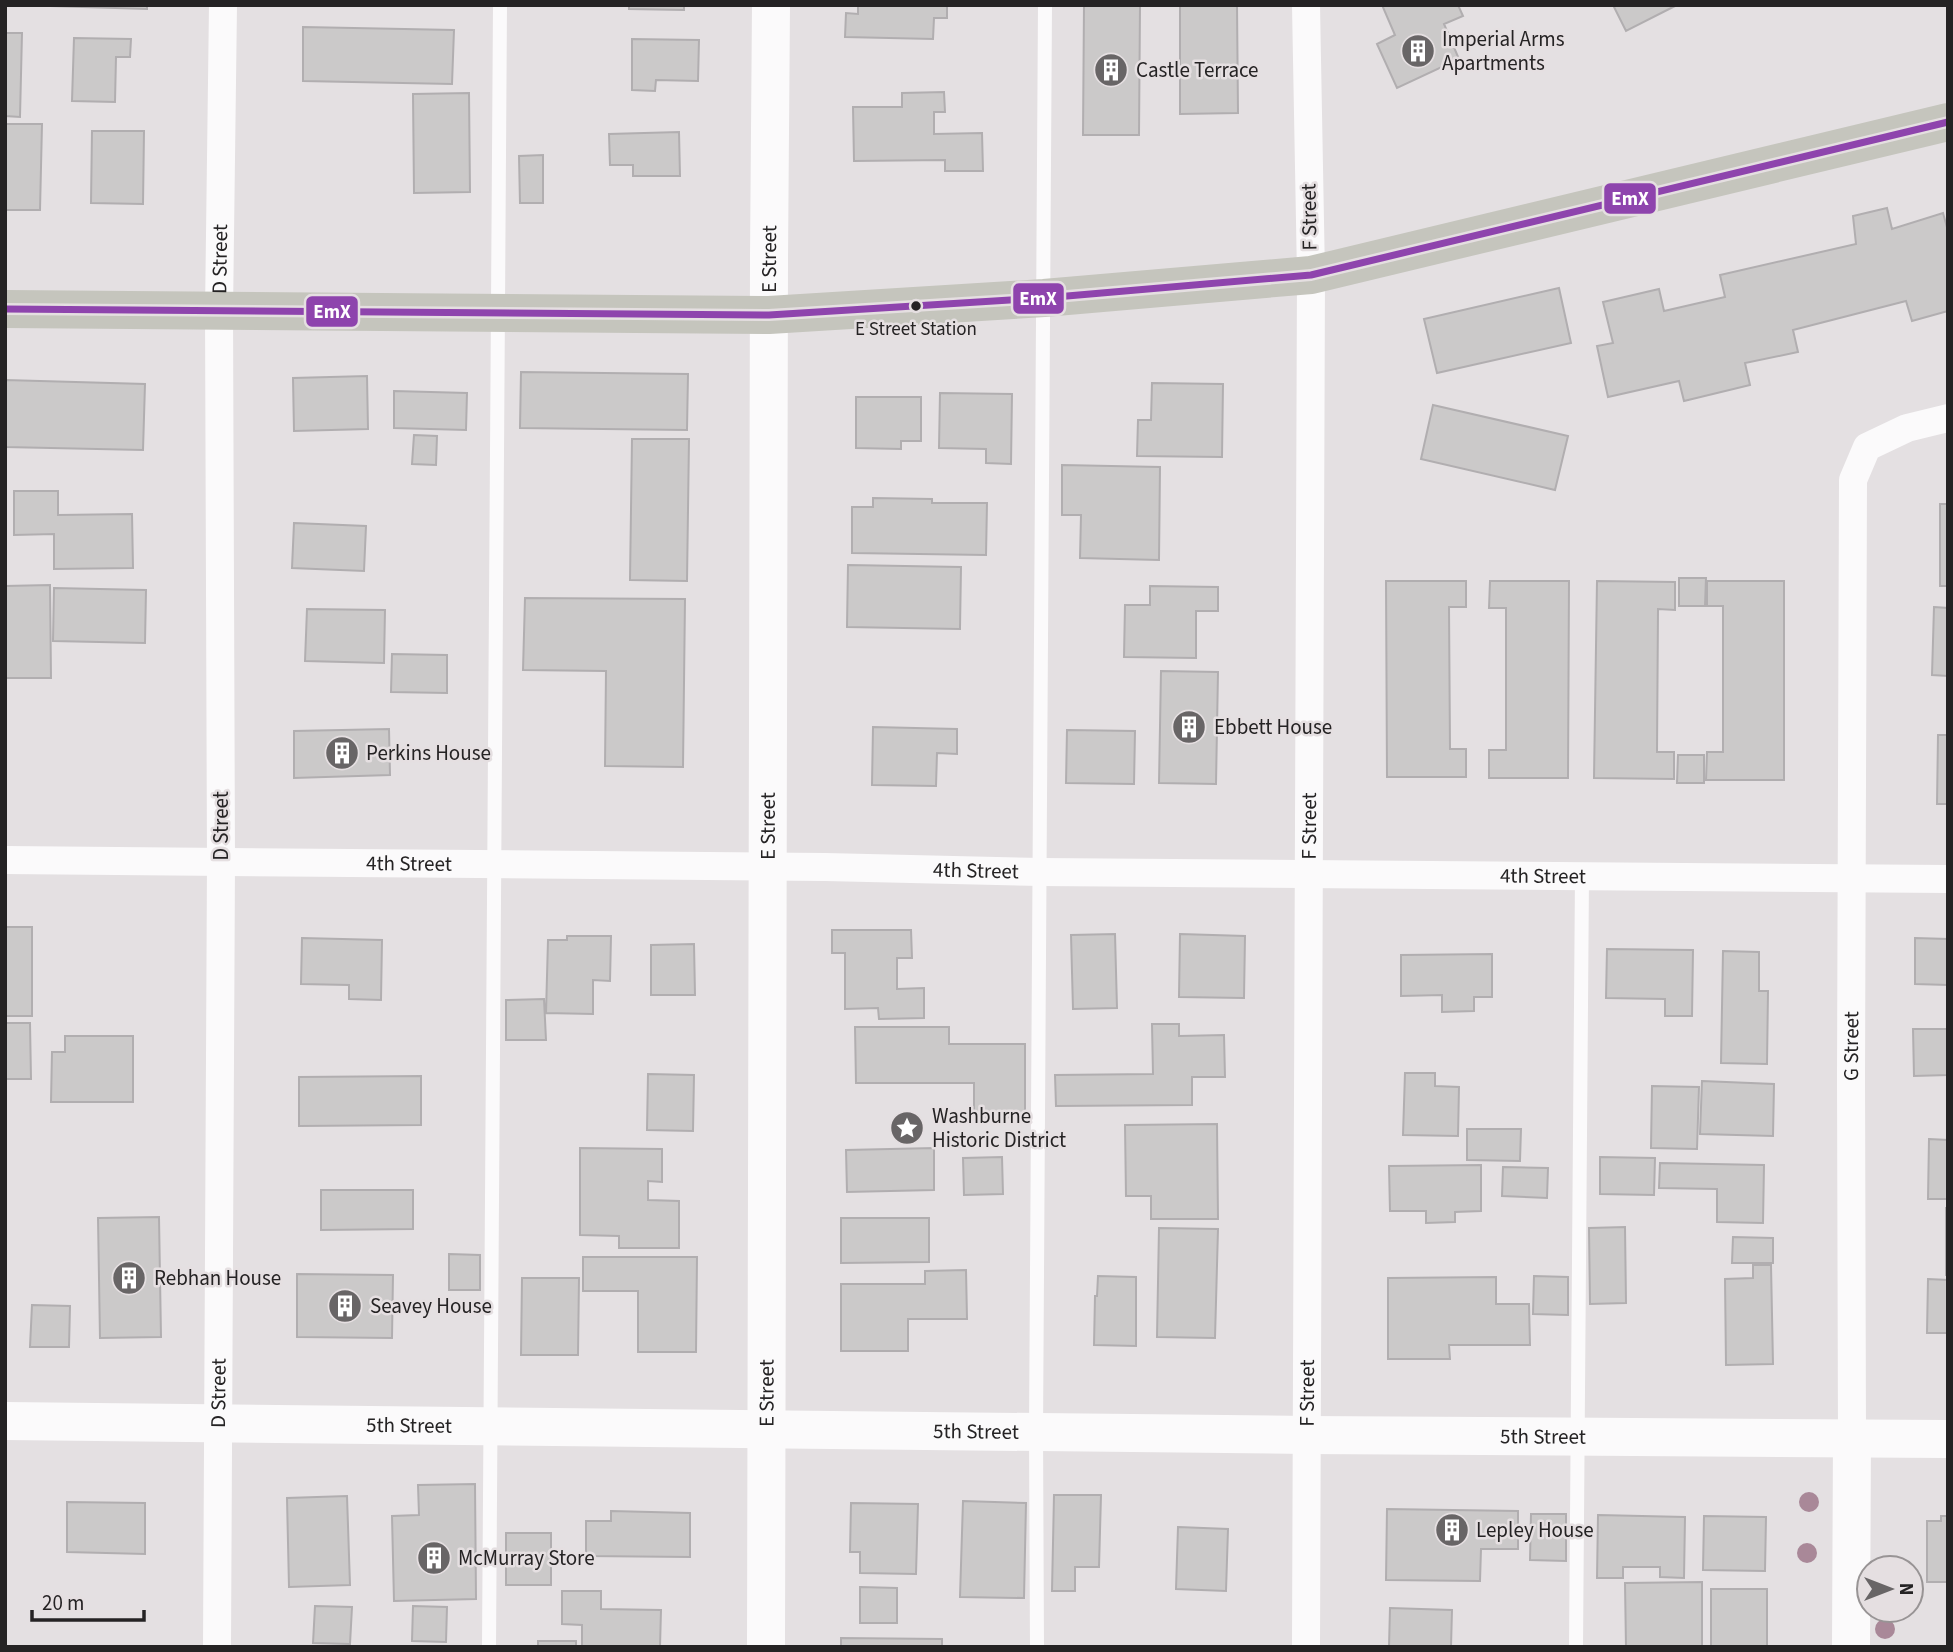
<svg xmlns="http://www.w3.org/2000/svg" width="1953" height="1652" viewBox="0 0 1953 1652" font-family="'Source Sans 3',sans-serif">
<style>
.building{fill:#cbc9c9;stroke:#b1aeb0;stroke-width:2}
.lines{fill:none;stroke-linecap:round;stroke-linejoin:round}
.lane{stroke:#fbfafb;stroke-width:14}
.street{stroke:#fbfafb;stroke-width:28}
.secondary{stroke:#fbfafb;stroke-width:38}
.primary{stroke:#c5c5bd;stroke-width:38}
.bus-1-casing{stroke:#e5dfe1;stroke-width:12}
.bus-1{stroke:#8e44ad;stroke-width:7}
.tree{fill:#a98898}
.bus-dot{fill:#252324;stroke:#e5dfe1;stroke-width:2.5}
.labels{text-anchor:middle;stroke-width:5;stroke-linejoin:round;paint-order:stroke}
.bus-label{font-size:19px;fill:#252324;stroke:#e5dfe1}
.poi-label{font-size:21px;fill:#252324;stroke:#e5dfe1;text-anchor:start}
.street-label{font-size:21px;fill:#252324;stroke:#e5dfe1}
.line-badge{stroke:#e5dfe1;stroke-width:2.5}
.badge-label{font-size:19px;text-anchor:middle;font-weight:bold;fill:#fff}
</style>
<rect width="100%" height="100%" fill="#e4e0e2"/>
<path class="building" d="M17 5H147V9Z
M629 5H684V10L629 9Z
M858 5H947V18H934L933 39 845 37 846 13 858 14Z
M1084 5H1140L1139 135H1083Z
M1180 5H1237L1238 113 1180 114Z
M1382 5H1458L1463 16 1444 24 1459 59 1397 88 1377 44 1395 35Z
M1613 5H1677L1626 31Z
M303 27 454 30 452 84 303 81Z
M5 33H22L20 117 5 116Z
M74 38 131 39 130 57H116L115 102 72 101Z
M632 39 699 40 698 81 656 80 655 91 632 90Z
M944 92 945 112H934V134L982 133 983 171H945V160L854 161 853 107H902V93Z
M469 93 470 192 414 193 413 94Z
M5 124H42L40 210H5Z
M92 131H144L143 204 91 203Z
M679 132 680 176H633V165H610L609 134Z
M543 155V203H520L519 156Z
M1887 208 1892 229 1943 213 1948 231V311L1912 321 1906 301 1793 330 1798 352 1745 363 1750 385 1684 401 1679 381 1608 397 1597 346 1613 343 1603 302 1659 289 1664 311 1725 297 1720 275 1856 244 1853 216Z
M1559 288 1571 343 1437 373 1424 319Z
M521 372 688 374 687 430 520 428Z
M367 376 368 429 294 431 293 378Z
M5 380 145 384 143 450 5 447Z
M1152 383 1223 384 1222 457 1137 456 1138 420H1151Z
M394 391 467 393 466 430 394 428Z
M940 393 1012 394 1011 464 986 463V449L939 448Z
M856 397H921V441H901V449L856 448Z
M1433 405 1568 436 1555 490 1421 459Z
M414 435 437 436 436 465 412 464Z
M632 439H689L687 581 630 580Z
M1062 465 1160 467 1159 560 1080 558 1081 515H1062Z
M14 491H58V515L132 514 133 568 54 569V534L14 535Z
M873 498 932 499V503H987L986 555 852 553V507H873Z
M1940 504H1948V586H1940Z
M294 523 366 526 364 571 292 568Z
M848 565 961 567 960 629 847 627Z
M1679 578H1706L1705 606H1679Z
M1386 581H1466V607H1449L1450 749H1466V777H1387Z
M1490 581H1569L1568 778H1489V750H1506V608H1489Z
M1597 581 1675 582V610L1658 609 1657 752H1674V779L1594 778Z
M1707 581H1784V780H1706L1707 752H1723V606H1707Z
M50 585 51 678H5V586Z
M1150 586 1218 587V611H1196V658L1124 657 1125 605H1150Z
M54 588 146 590 145 643 53 641Z
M525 598 685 599 683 767 605 766 606 671 523 670Z
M1934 607 1948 608V676L1932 675Z
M307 609 385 610 384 663 305 661Z
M392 654 447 655V693L391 692Z
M1161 671 1218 672 1216 784 1159 783Z
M873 727 957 729V754L937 753 936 786 872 785Z
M389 729 390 775 294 778V731Z
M1067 730 1135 731 1134 784 1066 783Z
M1938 735H1948V804H1937Z
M1678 755H1704V783H1677Z
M5 927H32V1016H5Z
M832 930H911L912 958H897V989L924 988V1018L879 1019 878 1008 845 1009V953H832Z
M1115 934 1117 1008 1073 1009 1071 935Z
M1180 934 1245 936 1244 998 1179 997Z
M567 936H611L610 981 593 980V1014L546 1013 548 940H567Z
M302 938 382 940 381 1000 349 999V985L301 984Z
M1915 938 1948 939V985L1915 984Z
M694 944 695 995H651V945Z
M1607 949 1693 950 1692 1016H1665V999L1606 998Z
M1723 951 1759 952V991H1768L1767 1064 1721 1063Z
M1492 954V997H1474V1011L1442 1012V995L1401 996V955Z
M544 999 546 1040H506V1000Z
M5 1023H30L31 1079H5Z
M1152 1024H1179V1036L1224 1035 1225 1077H1192V1105L1056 1106 1055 1075 1153 1074Z
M855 1027H949V1044H1025V1117L974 1118V1083H856Z
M1913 1029H1948V1075L1914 1076Z
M65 1036H133V1102H51L52 1052H65Z
M1405 1073H1435V1086L1459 1087 1458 1136 1403 1135Z
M648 1074 694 1075 693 1131 647 1130Z
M421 1076V1125L299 1126V1077Z
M1702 1081 1774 1084 1773 1136 1700 1134Z
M1652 1086 1699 1087 1697 1149 1651 1148Z
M1217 1124 1218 1219H1151V1196H1126L1125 1125Z
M1467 1129H1521L1520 1161 1467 1160Z
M1929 1139 1948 1140V1199H1928Z
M580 1148 662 1149V1182L648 1181V1200L679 1201V1248H619V1236L580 1235Z
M934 1148V1190L847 1192 846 1150Z
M1002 1157 1003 1194 964 1195 963 1158Z
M1600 1157 1655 1158 1654 1195 1600 1194Z
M1660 1163 1764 1165 1763 1223 1717 1222V1189L1659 1188Z
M1481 1165V1211L1455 1212V1222L1426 1223V1211H1390L1389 1166Z
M1503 1167 1548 1168 1547 1198 1502 1196Z
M321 1190H413V1229L321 1230Z
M1946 1208H1948V1275H1946Z
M159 1217 161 1337 100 1338 98 1218Z
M841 1218H929V1262L841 1263Z
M1625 1227 1626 1303 1590 1304 1589 1228Z
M1159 1228 1218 1229 1215 1338 1157 1337Z
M1733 1237 1773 1238V1263H1732Z
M449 1254 480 1255V1290H449Z
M583 1257H697L696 1352H638V1291H583Z
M1753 1265H1771L1773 1364 1726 1365 1725 1279 1753 1278Z
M966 1270 967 1319H908V1351H841V1284H925V1271Z
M297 1274 393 1275 392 1338 297 1337Z
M1098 1276 1136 1277V1346L1094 1345 1095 1296H1097Z
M1534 1276 1568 1277V1315L1533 1314Z
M1496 1277V1304H1529L1530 1345H1449L1450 1359H1388V1278Z
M522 1278H579L578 1355H521Z
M1928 1279 1948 1280V1333H1927Z
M32 1305 70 1306 69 1347H30Z
M475 1484 476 1599 394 1601 392 1516 419 1515 418 1485Z
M1054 1495H1101L1099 1567H1075V1591H1052Z
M347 1496 350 1585 289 1587 287 1498Z
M963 1501 1026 1503 1024 1598 960 1597Z
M67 1502 145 1503V1554L67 1552Z
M851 1503 918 1504 916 1574 860 1573V1552H850Z
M1387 1509 1518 1511V1549H1481L1480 1581 1386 1580Z
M611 1511 690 1513V1557L586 1556V1521H611Z
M1531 1514H1566V1561L1530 1560Z
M1598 1515 1685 1517 1684 1578 1660 1577V1567H1623V1578H1597Z
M1704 1516 1766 1517 1765 1571 1703 1570Z
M1941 1516H1948V1582H1927V1521H1941Z
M1178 1527 1228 1529 1226 1591 1176 1589Z
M506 1533H551V1585H506Z
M1702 1582V1647H1626L1625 1583Z
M860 1587 897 1588V1623H860Z
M1711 1589H1767V1647H1711Z
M562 1591H601V1609L661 1610 660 1647H582V1625L562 1624Z
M315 1606 352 1607 350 1644 313 1643Z
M413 1606 447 1607 446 1642 412 1641Z
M1390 1608 1452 1610 1451 1647H1389Z
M841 1638 942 1639V1647H841Z
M538 1641H576V1647H538Z"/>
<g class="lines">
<path class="lane" d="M489 1647 500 5
M1037 1647 1036 1432 1045 5
M1576 1647 1582 876"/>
<g class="street">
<path id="s1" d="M5 860 825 867 1041 872 1948 879"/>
<path id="s2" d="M1852 1438 1851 1079 1853 480 1867 447 1907 428 1948 418"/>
<path id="s3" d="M217 1647 221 862 219 312 223 5"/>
<path id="s4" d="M1306 1647 1311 275 1306 5"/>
</g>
<g class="secondary">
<path id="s5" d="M5 1421 1308 1435 1948 1439"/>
<path id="s6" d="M766 1647 769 258 771 5"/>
<path d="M1851 1647 1852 1438"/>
</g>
<path class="primary" d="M5 309 769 315 1044 298 1311 275 1948 122"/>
<g class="bus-1-casing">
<path id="bus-1" d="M5 309 769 315 1044 298 1311 275 1948 122"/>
</g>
<use href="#bus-1" class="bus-1"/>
</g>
<g class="tree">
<circle cx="1809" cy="1502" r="10"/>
<circle cx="1807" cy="1553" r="10"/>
<circle cx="1885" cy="1629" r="10"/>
</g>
<defs>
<g id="building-disc" transform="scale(1.75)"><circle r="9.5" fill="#686566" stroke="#e5dfe1"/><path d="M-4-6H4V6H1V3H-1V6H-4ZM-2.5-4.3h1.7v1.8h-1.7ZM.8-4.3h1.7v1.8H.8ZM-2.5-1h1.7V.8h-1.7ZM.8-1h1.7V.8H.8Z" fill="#fff"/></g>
<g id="sight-disc" transform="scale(1.75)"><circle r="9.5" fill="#686566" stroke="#e5dfe1"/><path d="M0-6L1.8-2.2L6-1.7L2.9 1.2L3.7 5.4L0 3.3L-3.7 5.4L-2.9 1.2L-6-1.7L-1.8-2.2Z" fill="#fff"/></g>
</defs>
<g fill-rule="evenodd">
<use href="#building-disc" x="1418" y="51"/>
<use href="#building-disc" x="1111" y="70"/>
<use href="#building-disc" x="1189" y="727"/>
<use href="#building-disc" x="342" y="753"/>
<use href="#sight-disc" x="907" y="1128"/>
<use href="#building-disc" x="129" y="1278"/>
<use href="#building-disc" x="345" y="1306"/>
<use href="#building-disc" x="1452" y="1530"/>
<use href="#building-disc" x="434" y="1558"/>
</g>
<circle class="bus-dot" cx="916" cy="306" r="6"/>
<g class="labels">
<g class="bus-label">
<text x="916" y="335">E Street Station</text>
</g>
<g class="poi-label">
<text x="1442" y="46">Imperial Arms<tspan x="1442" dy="24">Apartments</tspan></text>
<text x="1136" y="77">Castle Terrace</text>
<text x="1214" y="734">Ebbett House</text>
<text x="366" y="760">Perkins House</text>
<text x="932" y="1123">Washburne<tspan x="932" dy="24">Historic District</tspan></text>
<text x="154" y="1285">Rebhan House</text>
<text x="370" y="1313">Seavey House</text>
<text x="1476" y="1537">Lepley House</text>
<text x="458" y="1565">McMurray Store</text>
</g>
<g class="street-label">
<text transform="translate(1309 217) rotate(-91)" y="7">F Street</text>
<text dy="7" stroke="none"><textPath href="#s3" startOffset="1388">D Street</textPath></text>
<text dy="7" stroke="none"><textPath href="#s6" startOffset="1388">E Street</textPath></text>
<text transform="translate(221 826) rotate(-90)" y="7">D Street</text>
<text dy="7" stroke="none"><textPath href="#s6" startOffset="821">E Street</textPath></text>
<text dy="7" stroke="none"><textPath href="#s4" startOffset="821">F Street</textPath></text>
<text dy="7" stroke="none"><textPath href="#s1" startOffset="404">4th Street</textPath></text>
<text dy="7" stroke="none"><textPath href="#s1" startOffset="971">4th Street</textPath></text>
<text dy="7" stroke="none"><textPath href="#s1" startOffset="1538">4th Street</textPath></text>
<text dy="7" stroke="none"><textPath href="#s2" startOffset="392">G Street</textPath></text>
<text dy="7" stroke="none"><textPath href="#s3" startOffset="254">D Street</textPath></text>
<text dy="7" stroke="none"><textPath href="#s6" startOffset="254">E Street</textPath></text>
<text dy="7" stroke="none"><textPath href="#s4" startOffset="254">F Street</textPath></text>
<text dy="7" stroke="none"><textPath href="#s5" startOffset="404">5th Street</textPath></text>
<text dy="7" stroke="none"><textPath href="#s5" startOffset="971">5th Street</textPath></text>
<text dy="7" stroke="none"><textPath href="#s5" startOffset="1538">5th Street</textPath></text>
</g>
</g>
<g class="line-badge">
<rect x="1603" y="182" width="54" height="33" rx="7" fill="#8e44ad"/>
<rect x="1012" y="282" width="53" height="33" rx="7" fill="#8e44ad"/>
<rect x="305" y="295" width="54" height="33" rx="7" fill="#8e44ad"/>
</g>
<g class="badge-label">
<text x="1630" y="205">EmX</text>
<text x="1038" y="305">EmX</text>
<text x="332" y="318">EmX</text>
</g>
<rect width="1953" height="1652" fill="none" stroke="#252324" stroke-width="14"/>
<g transform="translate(1890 1589) rotate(90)"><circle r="33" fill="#e5dfe1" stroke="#989495" stroke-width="2"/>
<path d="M0-5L12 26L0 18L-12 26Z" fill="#686566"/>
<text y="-10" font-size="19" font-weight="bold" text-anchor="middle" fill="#252324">N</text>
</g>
<path d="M32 1610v10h112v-10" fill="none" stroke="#252324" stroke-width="3.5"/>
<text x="42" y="1610" font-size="21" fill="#252324" stroke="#e5dfe1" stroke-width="5" paint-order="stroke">20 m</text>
</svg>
